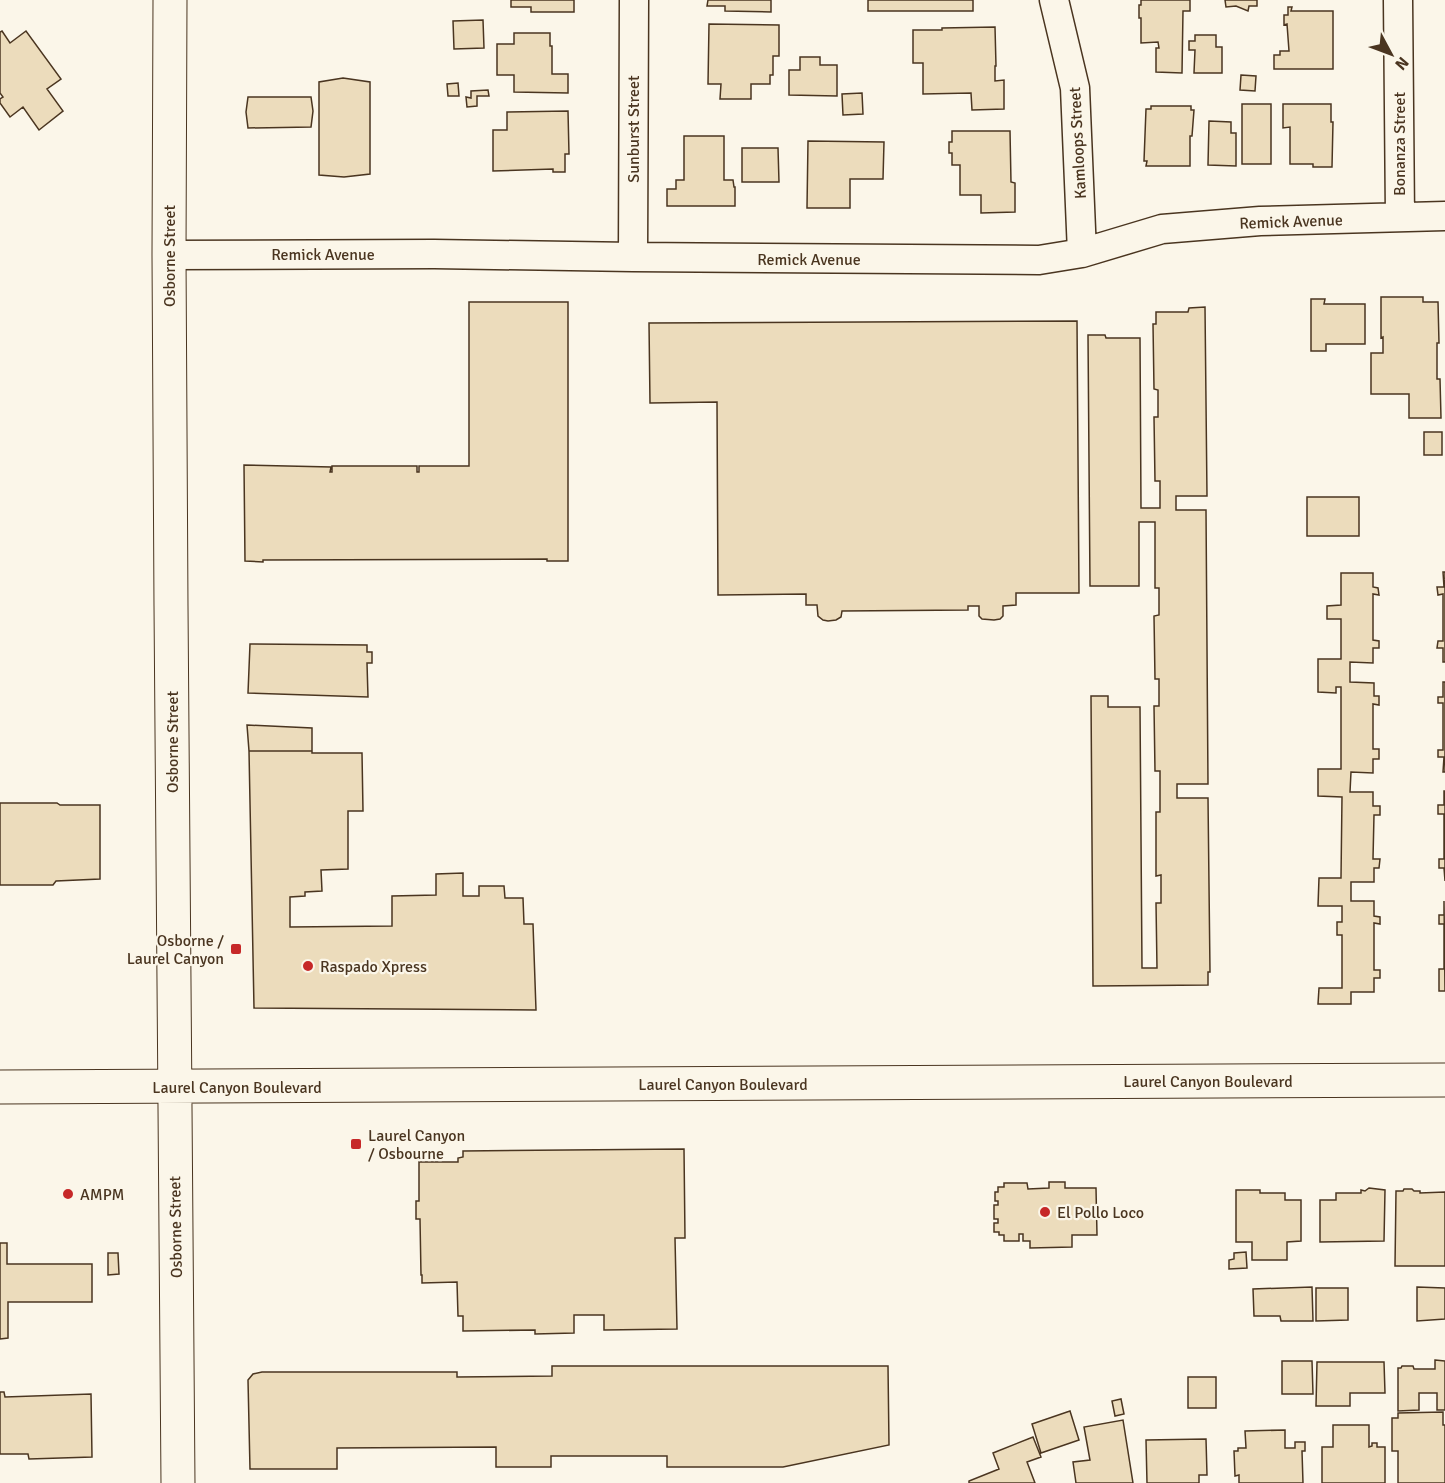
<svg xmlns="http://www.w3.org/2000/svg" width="1445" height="1483" viewBox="0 0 1445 1483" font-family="Signika,sans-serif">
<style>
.building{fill:#ecdcbc;stroke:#4a3520;stroke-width:1.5}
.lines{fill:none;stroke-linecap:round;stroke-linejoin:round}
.street-casing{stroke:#4a3520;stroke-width:31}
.primary-casing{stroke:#4a3520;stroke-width:35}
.street{stroke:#fbf6e9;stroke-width:28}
.primary{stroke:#fbf6e9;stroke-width:33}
.poi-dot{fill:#c62828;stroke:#fbf6e9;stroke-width:2}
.labels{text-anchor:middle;stroke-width:4.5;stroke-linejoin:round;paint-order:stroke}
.street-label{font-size:16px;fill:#4a3520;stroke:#fbf6e9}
.poi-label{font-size:16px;fill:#4a3520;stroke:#fbf6e9;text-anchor:start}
</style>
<rect width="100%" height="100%" fill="#fbf6e9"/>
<path class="building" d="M511 0H574V12H531V7H511Z
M708 0H771V12L725 11V6H707Z
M868 0H973V11H868Z
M1141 0H1190V11H1183L1182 73 1156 72V48H1159L1158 42 1141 43V18H1139V5H1141Z
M1225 0H1257V6H1249L1248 11 1236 6 1226 7Z
M1288 7H1292L1291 11H1333V69H1274V55H1280V51H1289L1287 24 1284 25V15H1288Z
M483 20 484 48 454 49 453 21Z
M709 24 779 25V56H773V75H770V84H751V99H720L721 84H708Z
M995 27 996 66H995V81L1004 80V109L972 110 971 93 923 94V63H913V30H942V28Z
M2 31 10 43 26 31 61 79 47 89 63 111 39 130 23 107 10 117 0 103V99L3 97 0 93V32Z
M514 33H550V46H552V74H568V93L514 92V75H497V44H514Z
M1195 35H1216V47H1222V73H1194L1195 50H1189V41H1195Z
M800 57H820V65H837V96L789 95V70H800Z
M1241 75 1256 76 1255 91 1240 90Z
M343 78 370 82V174L344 177 319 175V82Z
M458 83 459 96H448L447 84Z
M488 90 489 96H477V106L467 107 466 97 471 98V91Z
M862 93 863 114 843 115 842 94Z
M248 97H311L313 111 311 127 248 128 246 112Z
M1242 104H1271V164H1242Z
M1283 104H1331V122H1333L1332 167H1313V164H1290V127L1283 128Z
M1151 106H1191V110H1194L1192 136H1190V166H1146L1147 161H1144L1146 109H1151Z
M568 111 569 154H565V172H553V169L493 171V130H507V112Z
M1209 121 1231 122V133H1236V166L1208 165Z
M952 131H1010L1011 182 1015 183V212L981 213V195H960V165H952V153H949V142H952Z
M684 136H724V180H733L734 187H735V206H667V189H676V180H684Z
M808 141 884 142 883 179H850V208H807Z
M742 148H778L779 182H742Z
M1381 297H1423V302H1438L1439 343H1437V379H1440L1441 418H1409V394H1371V353H1383V337L1381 338Z
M1311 299H1325L1324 304H1365V344H1326V351H1311Z
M469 302H568V561H547V559L263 560V562L245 561 244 465 331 467 330 472H332V466H417V472H419V466H469Z
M1205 307 1207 496H1176V510H1206L1208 784H1177V798H1208L1210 972H1208V985L1093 986 1091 696H1108V707H1140L1142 968H1157L1156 903H1161V875L1156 876V812H1160V771H1155L1154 706H1159V679H1155L1154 616 1159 615V588H1155V522H1139V586H1090L1088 335H1105L1106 338H1140L1141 508H1160V481H1155L1154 417H1158V390L1154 389 1153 324H1156V312H1188L1189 308Z
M1077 321 1079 593H1016V605L1003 606V616L1000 619 994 620 982 619 979 616V606H968V610L842 611 841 617 836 620 828 621 823 620 818 616 817 605H806V594L718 595 717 402 650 403 649 323Z
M1424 432H1442V455H1424Z
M1307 497H1359V536H1307Z
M1443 572H1445V662H1443V648H1437L1438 641H1443V594L1438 595 1437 587H1444Z
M1341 573H1373V587L1378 588 1379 595 1373 594V640L1379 641V648H1373V663L1350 662V682L1374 683V696H1379V705L1373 704V749H1379V759H1373V773L1351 772 1350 792H1373V806H1380V815H1374L1373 859H1380L1379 868H1374V882H1351V901H1374V916L1380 917V924L1374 923V970H1380V978H1374V992H1351V1004H1318L1319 988H1342V935H1337V922H1342V906H1318L1319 878H1341L1342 797 1318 796V769H1341V687H1336V693L1318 692V659H1341V619H1327V606L1341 605Z
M250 644 367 645V652H372V663H367L368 697 248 693Z
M1443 682H1445V772H1443L1444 757H1438V750H1443V703H1438V697H1443Z
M247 725 312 728V751H249Z
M249 751H312V753H362L363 811H348V869L321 870 322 891 305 892V896L290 897V927L392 926V896L436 895V874L463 873V896H479V886H504L505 898H523L524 924H533L536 1010 254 1008Z
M1444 791H1445V881L1444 868H1439V859H1444V814H1438V805H1444Z
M0 803H57L60 805H100V879L56 881 53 885H0Z
M1444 901 1445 991H1439V969H1444V924H1439V915H1444Z
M684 1149 685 1238H675L677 1329 604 1330V1315H574V1333L535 1334V1330L463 1331V1316H458L457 1282 422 1283V1275H421L420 1219H416V1201H419V1162H458V1158L463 1157V1151Z
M1049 1182H1065V1188H1096L1097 1235H1072V1247L1030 1248V1241H1023V1234H1019V1241H1004V1235H999V1232H994V1223H998V1219H994V1205H998V1201H995V1192H998V1187H1004V1183H1027L1028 1189 1049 1188Z
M1369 1188 1385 1190 1384 1241 1320 1242V1200H1336V1193H1361V1190L1365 1191Z
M1404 1189H1412L1414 1191H1420V1193L1445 1192V1266H1395L1396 1191H1403Z
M1236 1190H1260V1193H1285V1200H1301V1241L1287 1242V1260H1252V1242H1236Z
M0 1243H7V1264H92V1302H8V1338L0 1339Z
M1246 1252 1247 1268 1229 1269V1260L1234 1259V1253Z
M108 1253H118L119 1274 108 1275Z
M1312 1287 1313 1321H1281L1280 1316H1254L1253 1289Z
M1417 1287 1445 1288V1319L1417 1321Z
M1316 1288H1348V1320L1316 1321Z
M1435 1360 1445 1361V1410H1437V1393H1419V1410L1398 1411V1368H1401L1402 1366H1413L1414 1369H1435Z
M1282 1361H1312L1313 1394H1282Z
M1317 1362H1384L1385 1393H1350V1406H1316Z
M552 1366H888L889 1445 783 1467H667V1456H551V1467H496V1447L337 1448V1469H250L248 1380 253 1374 262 1372H457V1377L552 1376Z
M1188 1377H1216V1408H1188Z
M0 1392H4L5 1397 91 1394 92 1457 29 1459 28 1454H0Z
M1121 1399 1124 1414 1115 1416 1112 1401Z
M1070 1411 1079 1440 1041 1453 1032 1424Z
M1443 1412V1425H1445V1483H1398V1451H1392V1418H1398V1413Z
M1123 1420 1133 1483H1076L1073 1462 1090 1460 1084 1427Z
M1333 1425H1369V1447L1372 1446V1443H1377V1447H1385V1483H1322V1447H1333Z
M1285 1430V1448H1295V1442H1305V1451H1302L1303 1483H1239V1475L1235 1476 1234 1451H1238V1448H1246L1245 1431Z
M1033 1437 1041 1457 1027 1462 1035 1483H969V1481L999 1469 993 1453Z
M1206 1439 1207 1475H1199V1483H1147L1146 1440Z"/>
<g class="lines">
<g class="street-casing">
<path id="street" d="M1054 0 1075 88 1082 253
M1398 0 1400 217
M169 255 434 254 633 257 1039 260 1082 253 1162 229 1260 221 1445 216
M633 257 634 0"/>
</g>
<g class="primary-casing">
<path id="primary" d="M170 0 169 255 171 606 178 1483
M0 1087 1445 1080"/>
</g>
<use href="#street" class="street"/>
<use href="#primary" class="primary"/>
</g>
<g class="poi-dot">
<rect x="230" y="943" width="12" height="12" rx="3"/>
<circle cx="308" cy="966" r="6"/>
<rect x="350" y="1138" width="12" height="12" rx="3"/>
<circle cx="68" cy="1194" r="6"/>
<circle cx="1045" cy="1212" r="6"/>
</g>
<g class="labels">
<g class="street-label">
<text transform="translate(633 129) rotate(-90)" y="6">Sunburst Street</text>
<text transform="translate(1077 143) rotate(-93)" y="6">Kamloops Street</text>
<text transform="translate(1399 144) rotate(-90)" y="6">Bonanza Street</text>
<text transform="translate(1291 221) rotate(-2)" y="6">Remick Avenue</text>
<text x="323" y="260">Remick Avenue</text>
<text transform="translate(169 256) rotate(-90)" y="6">Osborne Street</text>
<text x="809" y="265">Remick Avenue</text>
<text transform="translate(172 742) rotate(-90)" y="6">Osborne Street</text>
<text x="1208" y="1087">Laurel Canyon Boulevard</text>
<text x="723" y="1090">Laurel Canyon Boulevard</text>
<text x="237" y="1093">Laurel Canyon Boulevard</text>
<text transform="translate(175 1227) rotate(-91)" y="6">Osborne Street</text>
</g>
<g class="poi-label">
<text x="224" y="946" text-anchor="end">Osborne /<tspan x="224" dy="18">Laurel Canyon</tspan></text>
<text x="320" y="972">Raspado Xpress</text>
<text x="368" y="1141">Laurel Canyon<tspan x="368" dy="18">/ Osbourne</tspan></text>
<text x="80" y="1200">AMPM</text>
<text x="1057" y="1218">El Pollo Loco</text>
</g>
</g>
<g transform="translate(1391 54) rotate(131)" stroke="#fbf6e9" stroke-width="4.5" paint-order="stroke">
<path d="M0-4.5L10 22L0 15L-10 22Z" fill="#4a3520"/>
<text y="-9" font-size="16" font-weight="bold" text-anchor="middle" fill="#4a3520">N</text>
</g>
</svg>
